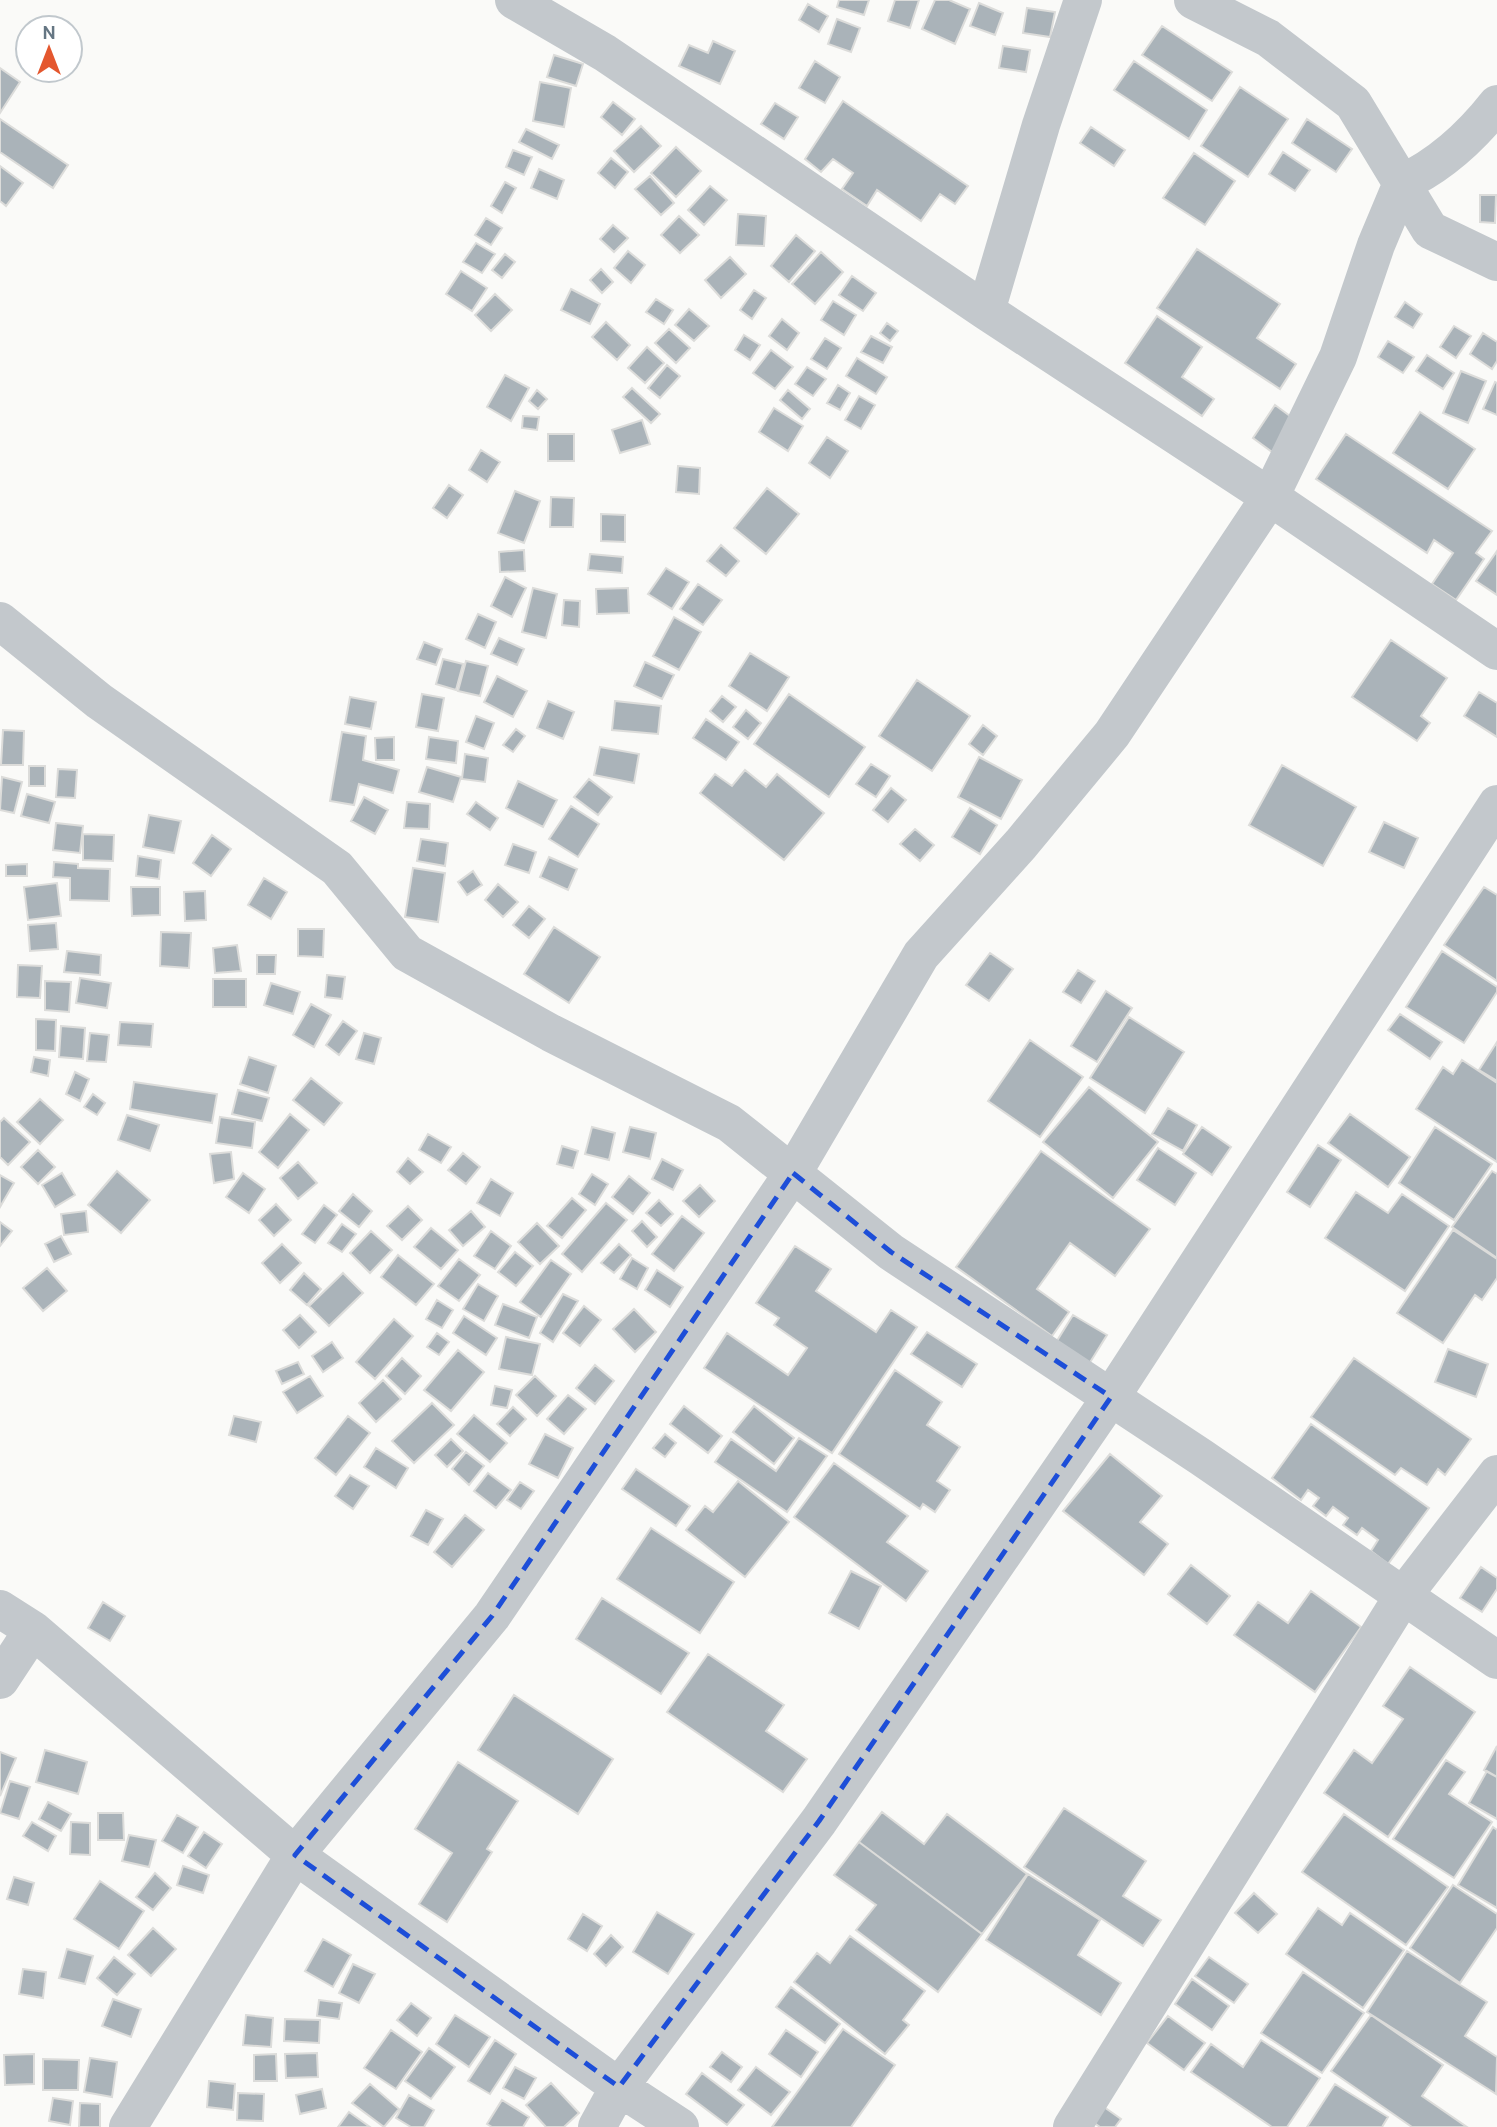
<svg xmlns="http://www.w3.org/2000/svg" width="1497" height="2127" viewBox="0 0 1497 2127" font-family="Overpass,sans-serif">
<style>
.building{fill:#aab3b9;stroke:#dcdcda;stroke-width:2}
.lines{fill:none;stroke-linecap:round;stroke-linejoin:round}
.minor{stroke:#c3c8cc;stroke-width:38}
.marked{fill:none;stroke:#1d4ed8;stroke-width:5;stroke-dasharray:14 9;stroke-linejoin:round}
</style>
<rect width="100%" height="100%" fill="#fafaf8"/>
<path class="building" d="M839 0H869L864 15 837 7Z
M895 0H919L910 28 888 21Z
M935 0H949L970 9 955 44 922 29Z
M979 3 1003 13 995 35 970 26Z
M808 4 828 16 819 32 799 20Z
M1027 8 1055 12 1050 37 1023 33Z
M837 19 860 28 851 52 828 44Z
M1162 26 1232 72 1212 101 1142 55Z
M713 41 735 51 720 84 679 66 689 45 708 53Z
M1003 46 1030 50 1026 72 999 68Z
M554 55 583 64 576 86 547 77Z
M815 61 840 77 825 103 799 88Z
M1134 61 1207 110 1189 139 1114 90Z
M0 68 20 82 0 113Z
M540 82 571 88 564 127 533 121Z
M1240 87 1288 119 1248 177 1201 146Z
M843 101 968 186 955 204 940 194 921 221 877 190 867 206 842 189 853 173 833 159 821 172 805 159Z
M613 102 635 119 622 135 601 117Z
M775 103 798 117 784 139 761 124Z
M0 119 68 165 53 188 0 152Z
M1307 119 1352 149 1336 172 1292 143Z
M641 126 661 146 634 172 614 151Z
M1091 127 1125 150 1114 166 1080 143Z
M526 129 559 145 552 159 519 142Z
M676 147 701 171 676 197 651 173Z
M513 150 532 157 524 175 506 167Z
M1283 152 1310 170 1295 191 1269 174Z
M1194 153 1235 181 1205 225 1163 198Z
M611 158 628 172 615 188 598 173Z
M0 166 23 183 6 206 0 201Z
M539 169 564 180 557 199 531 188Z
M650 176 674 203 661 215 635 189Z
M505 182 516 188 502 213 491 206Z
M710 186 727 200 704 225 688 210Z
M1480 195H1496L1495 223 1480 222Z
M738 214 766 216 764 246 736 245Z
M679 216 699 235 680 253 661 235Z
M486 218 502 228 491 245 475 235Z
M613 225 628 238 614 252 600 239Z
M796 235 815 251 789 282 771 266Z
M476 243 495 254 482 273 463 262Z
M1197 249 1280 304 1257 338 1296 364 1280 389 1157 308Z
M628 251 645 265 631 283 614 268Z
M821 252 843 272 815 304 792 284Z
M505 254 515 262 502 278 492 270Z
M730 257 746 274 721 298 705 280Z
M601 269 613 282 602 293 590 280Z
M461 271 487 288 472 311 446 294Z
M852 276 876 293 863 311 839 295Z
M571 289 600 304 590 324 561 310Z
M754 290 766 298 752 319 740 310Z
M495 294 512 310 491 331 475 315Z
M656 299 673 310 664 324 646 312Z
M833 301 856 315 844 335 821 320Z
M1405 302 1422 314 1413 328 1395 317Z
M689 309 709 326 694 341 675 325Z
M1157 316 1202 347 1182 377 1214 399 1202 416 1125 363Z
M782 319 799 333 787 350 769 336Z
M606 322 630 345 617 360 592 337Z
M887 323 898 331 890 341 880 333Z
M1454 326 1471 336 1456 358 1440 347Z
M669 329 690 348 676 363 655 343Z
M1483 333 1497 342V361L1492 369 1470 354Z
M744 335 760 345 750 360 735 350Z
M871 336 892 347 883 363 861 352Z
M825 338 841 348 827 369 811 359Z
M1388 341 1414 357 1403 373 1378 357Z
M647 347 664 363 645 383 628 368Z
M771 350 793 367 775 389 753 373Z
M1427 355 1454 373 1443 389 1416 371Z
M857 358 887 377 876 394 846 376Z
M667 365 680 376 660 398 648 388Z
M807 367 826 379 813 396 795 384Z
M1461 371 1486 381 1468 423 1443 413Z
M505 375 529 388 511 421 487 407Z
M1495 382 1497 383V415L1483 409Z
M838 385 850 393 840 410 827 403Z
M632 388 660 414 651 423 623 397Z
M537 390 547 399 538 409 529 401Z
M788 390 810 409 802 419 780 400Z
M859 396 875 405 861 429 845 420Z
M1275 405 1294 419 1272 452 1253 438Z
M774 408 803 426 788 451 759 432Z
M1420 412 1475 449 1448 489 1393 453Z
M523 416 539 417 537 430 522 428Z
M642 420 650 444 620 453 612 430Z
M548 434H574V461H548Z
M1346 434 1492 531 1476 553 1484 559 1456 600 1432 584 1453 553 1434 540 1427 553 1316 479Z
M827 437 848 451 830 478 809 463Z
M481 450 500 462 487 482 469 470Z
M678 466 700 468 699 494 676 492Z
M449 485 463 495 447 518 433 508Z
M767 488 799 514 766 554 734 528Z
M515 491 540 501 524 543 498 533Z
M551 497 574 498 573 527H550Z
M601 514 625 515V542L601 541Z
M721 545 739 561 726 576 707 561Z
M524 550 525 571 500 572 499 552Z
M1497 551V595L1476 581Z
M590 554 623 557 622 573 588 570Z
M666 568 689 582 672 609 648 594Z
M505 577 526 588 512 617 491 606Z
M698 584 722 600 703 625 680 609Z
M533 588 557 594 546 638 522 632Z
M628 588 629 613 597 614 596 589Z
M564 600 580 601 579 627 562 625Z
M478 614 496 622 485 648 466 639Z
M674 617 701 632 679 670 653 656Z
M499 638 524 649 517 665 491 654Z
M1391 640 1447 678 1421 716 1430 723 1417 741 1352 697Z
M424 642 442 649 436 665 417 659Z
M750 653 789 677 767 711 729 686Z
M443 659 463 664 456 690 436 684Z
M466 661 488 666 480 696 458 691Z
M645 662 674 675 662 699 634 686Z
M497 676 527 691 513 717 484 702Z
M917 680 970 716 932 771 879 736Z
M1479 692 1497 703V737L1464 716Z
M422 694 444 698 438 731 416 727Z
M789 694 865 747 829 797 754 744Z
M722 696 736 707 723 722 710 711Z
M350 697 376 702 371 729 345 724Z
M548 701 574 712 563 739 537 728Z
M615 701 661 706 658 734 612 730Z
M746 710 761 723 748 739 733 727Z
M476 716 494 723 484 749 466 742Z
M706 719 739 742 726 760 693 738Z
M983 725 997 736 983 755 969 744Z
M516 729 525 736 513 752 503 745Z
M3 730 24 731 23 765H1Z
M342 732 366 736 363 760 399 770 393 793 359 784 354 805 330 801Z
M394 737V760H376L375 738Z
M429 737 458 741 456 763 426 759Z
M600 747 639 754 634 783 594 775Z
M465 754 488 758 485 782 462 779Z
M979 757 1022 780 1001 819 958 797Z
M871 764 890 776 876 797 856 784Z
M1282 765 1356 807 1323 866 1249 825Z
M29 766H45V786H29Z
M427 767 461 777 453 802 419 792Z
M58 769 77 770 75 798 56 797Z
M745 770 766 787 777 774 824 813 784 860 700 793 715 774 732 786Z
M2 777 22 782 14 813 0 810Z
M589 779 612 797 598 815 574 797Z
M518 781 557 800 543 827 506 808Z
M891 788 906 800 888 822 873 810Z
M27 794 55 802 49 823 21 816Z
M364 797 388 810 375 834 351 821Z
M407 802 430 804 429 829 404 828Z
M476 802 498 818 490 830 467 814Z
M571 806 599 824 578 857 549 839Z
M970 808 997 825 980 854 952 837Z
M149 815 181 821 174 853 143 847Z
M1384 822 1418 838 1404 868 1369 852Z
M56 823 83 826 80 853 53 850Z
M915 829 934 845 920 861 900 844Z
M83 834 114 835 113 861 83 860Z
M212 835 231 849 211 876 193 863Z
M421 839 448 843 445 866 417 861Z
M513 844 536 852 529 873 505 865Z
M138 856 161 860 159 879 136 876Z
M549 857 577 869 568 890 540 877Z
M54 862 78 864V868L110 869 109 901 70 900V878L53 877Z
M27 864V876H6V865Z
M413 868 445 873 438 922 405 917Z
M473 871 482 885 467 895 458 882Z
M264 878 287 892 271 919 248 905Z
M57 883 61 916 28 920 24 887Z
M498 884 518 902 503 917 485 900Z
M131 887H160V915L132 916Z
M1484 887 1497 895V981L1444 945Z
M205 891 206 920 185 921 184 892Z
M529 906 545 919 529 938 513 925Z
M56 923 58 949 30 951 28 925Z
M554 927 600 957 569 1003 524 974Z
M298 929H324L323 957 298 956Z
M161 932 191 933 189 968 160 966Z
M237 945 241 971 215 973 213 948Z
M67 951 101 955 100 975 64 972Z
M1442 951 1497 987V992L1464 1043 1406 1007Z
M990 953 1013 969 989 1001 966 985Z
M257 955H276L275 974H257Z
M18 965 42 966 40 998 17 997Z
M1078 970 1095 981 1081 1003 1063 992Z
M327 975 345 977 342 999 325 997Z
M80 978 111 983 107 1008 76 1003Z
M213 979H246V1007H213Z
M45 981 71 982 69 1012 45 1010Z
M271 983 300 992 293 1014 264 1005Z
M1106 991 1132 1008 1097 1062 1071 1046Z
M311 1004 331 1015 314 1047 293 1035Z
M1400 1014 1442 1042 1430 1059 1388 1030Z
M1129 1017 1184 1052 1145 1113 1090 1078Z
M36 1019 56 1020 55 1051 36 1050Z
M343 1021 357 1031 339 1055 326 1045Z
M120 1022 153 1024 151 1047 118 1045Z
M61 1026 85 1028 83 1059 59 1057Z
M90 1033 109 1035 106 1062 87 1061Z
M364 1033 381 1038 374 1064 356 1059Z
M1030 1040 1083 1077 1040 1137 988 1101Z
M1497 1042V1081L1479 1070Z
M34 1057 50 1060 48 1076 31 1072Z
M249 1057 276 1066 268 1093 240 1084Z
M1462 1060 1497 1083V1162L1416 1109 1443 1067 1453 1074Z
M75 1072 89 1079 80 1101 66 1094Z
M311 1078 342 1103 324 1125 293 1100Z
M134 1082 217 1094 212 1123 130 1109Z
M1089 1087 1158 1142 1113 1198 1043 1142Z
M238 1090 269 1098 262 1121 232 1114Z
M93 1094 105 1103 97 1115 84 1107Z
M40 1099 63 1120 40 1144 17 1122Z
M1168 1108 1197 1125 1183 1151 1152 1134Z
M290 1114 309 1130 278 1168 259 1152Z
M1350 1114 1410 1157 1388 1187 1328 1143Z
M127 1115 159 1125 150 1151 118 1140Z
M220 1117 255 1122 252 1148 216 1143Z
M4 1118 30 1142 8 1165 0 1157V1122Z
M592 1127 615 1133 609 1160 585 1154Z
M630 1127 656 1133 650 1159 623 1152Z
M1202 1127 1231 1147 1212 1175 1183 1154Z
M1435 1127 1492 1164 1454 1220 1399 1183Z
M428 1134 451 1147 441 1163 419 1150Z
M1318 1145 1341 1160 1310 1207 1287 1192Z
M562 1146 578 1151 573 1168 557 1164Z
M1158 1148 1196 1173 1175 1205 1137 1180Z
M38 1150 55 1167 38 1184 21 1167Z
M1041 1151 1150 1229 1115 1276 1070 1243 1037 1289 1069 1312 1052 1336 956 1267Z
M231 1152 234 1179 214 1183 210 1154Z
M463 1153 480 1167 466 1184 448 1170Z
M408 1158 423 1172 410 1184 397 1172Z
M662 1159 683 1170 673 1190 652 1179Z
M298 1162 317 1183 298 1199 280 1178Z
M117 1171 150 1200 121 1233 88 1205Z
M1492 1171 1497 1174V1258L1452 1227Z
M62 1173 75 1195 55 1207 42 1185Z
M243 1173 265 1189 249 1213 226 1197Z
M592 1174 608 1184 595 1205 579 1194Z
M0 1175 14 1183 0 1207Z
M629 1176 650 1193 633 1214 612 1197Z
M491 1179 513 1193 500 1216 477 1203Z
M700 1185 715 1201 699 1217 683 1201Z
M1356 1192 1388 1213 1402 1194 1449 1226 1405 1291 1325 1238Z
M353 1194 372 1211 359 1227 339 1211Z
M572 1198 586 1210 562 1238 547 1226Z
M659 1200 673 1214 661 1226 646 1213Z
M606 1203 627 1220 582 1272 562 1254Z
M276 1204 291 1220 274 1236 259 1220Z
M324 1205 337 1215 315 1243 302 1234Z
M408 1206 422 1220 402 1240 387 1226Z
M86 1211 88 1232 64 1235 61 1214Z
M471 1211 485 1227 463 1246 449 1230Z
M682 1216 704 1233 674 1271 652 1254Z
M642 1221 657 1237 647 1247 632 1231Z
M0 1222 12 1231 0 1246Z
M537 1223 559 1246 540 1264 518 1242Z
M342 1224 356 1234 342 1252 328 1243Z
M431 1228 458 1250 441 1269 414 1247Z
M1453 1230 1497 1259V1278L1482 1300 1475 1295 1443 1343 1397 1313Z
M371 1231 392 1250 370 1273 350 1253Z
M491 1231 511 1246 495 1269 474 1256Z
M61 1236 71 1254 54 1262 45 1244Z
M282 1244 301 1263 280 1283 262 1263Z
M619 1244 631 1255 614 1273 601 1263Z
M795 1246 831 1269 816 1291 876 1332 891 1310 917 1327 832 1453 704 1368 727 1333 788 1375 807 1348 774 1325 779 1318 756 1303Z
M515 1252 533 1266 516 1286 498 1272Z
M398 1255 434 1284 416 1305 381 1277Z
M632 1258 648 1268 637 1289 620 1279Z
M459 1259 480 1275 459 1301 438 1286Z
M551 1260 571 1274 541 1317 520 1302Z
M47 1268 67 1291 43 1311 23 1288Z
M657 1270 683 1287 670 1307 645 1290Z
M304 1273 321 1289 307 1305 290 1290Z
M343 1273 363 1293 329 1326 309 1306Z
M478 1284 498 1296 484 1321 463 1309Z
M563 1294 578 1301 553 1342 540 1333Z
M437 1300 453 1310 442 1328 426 1319Z
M503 1304 537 1317 529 1338 495 1325Z
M584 1306 601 1320 580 1346 563 1333Z
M634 1309 656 1332 635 1352 613 1329Z
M300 1315 316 1332 299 1348 283 1330Z
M1073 1315 1107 1335 1089 1364 1055 1344Z
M464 1316 497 1338 486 1355 453 1333Z
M394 1319 413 1336 375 1379 356 1362Z
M927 1332 977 1364 962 1387 911 1354Z
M437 1333 449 1342 439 1355 427 1347Z
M506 1337 540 1344 532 1375 499 1369Z
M332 1342 343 1358 323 1372 312 1356Z
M1448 1349 1488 1364 1476 1397 1435 1382Z
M458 1350 484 1372 451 1411 424 1390Z
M402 1358 421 1376 405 1394 386 1376Z
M1354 1358 1471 1439 1445 1475 1438 1469 1427 1485 1401 1468 1395 1475 1311 1417Z
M298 1362 304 1374 282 1384 276 1371Z
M595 1365 614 1381 595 1404 576 1388Z
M895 1370 942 1402 927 1425 960 1447 937 1481 950 1490 935 1512 923 1504 920 1509 839 1454Z
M310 1376 323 1396 297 1413 283 1392Z
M535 1376 556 1396 537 1416 516 1395Z
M383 1380 401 1399 376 1422 359 1403Z
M495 1386 512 1390 507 1408 491 1405Z
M568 1395 586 1409 564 1434 547 1419Z
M432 1403 454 1425 414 1463 392 1441Z
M684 1406 722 1436 708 1453 670 1424Z
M754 1406 794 1438 774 1464 733 1432Z
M513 1407 526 1419 510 1436 497 1424Z
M474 1415 507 1443 490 1462 457 1434Z
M234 1416 261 1422 256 1442 229 1435Z
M348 1416 370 1433 336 1475 315 1458Z
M1311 1424 1429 1508 1388 1564 1371 1551 1378 1540 1362 1528 1357 1535 1343 1525 1348 1518 1333 1507 1326 1516 1313 1506 1319 1498 1308 1490 1301 1500 1272 1478Z
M545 1434 573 1448 558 1478 529 1464Z
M665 1434 676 1443 665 1457 653 1448Z
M799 1438 827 1456 787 1512 715 1462 731 1439 776 1471Z
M451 1439 463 1451 447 1467 435 1455Z
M376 1448 408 1468 396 1488 364 1467Z
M466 1452 484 1466 469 1485 452 1469Z
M1110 1454 1162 1496 1140 1522 1168 1544 1144 1575 1063 1511Z
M834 1463 908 1516 887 1542 928 1571 906 1601 794 1517Z
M636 1469 690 1506 676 1526 622 1489Z
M488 1473 511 1490 496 1508 474 1491Z
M350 1475 369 1486 353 1509 335 1496Z
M738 1481 789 1522 745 1577 686 1530 705 1506 713 1512Z
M520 1482 534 1491 521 1509 507 1500Z
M426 1510 443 1519 428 1545 411 1536Z
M465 1515 484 1530 452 1567 434 1552Z
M651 1528 734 1582 700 1633 617 1579Z
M1191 1565 1230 1596 1207 1624 1168 1594Z
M1481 1567 1497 1578V1589L1482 1612 1460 1598Z
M851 1571 881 1586 859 1629 829 1613Z
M1311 1591 1361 1627 1315 1692 1234 1635 1258 1602 1288 1623Z
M602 1598 689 1653 661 1694 576 1639Z
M103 1602 125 1616 110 1641 88 1628Z
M708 1654 784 1705 766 1731 807 1759 783 1792 667 1712Z
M1410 1667 1475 1712 1388 1837 1324 1793 1354 1750 1372 1763 1403 1719 1383 1706Z
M514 1695 613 1759 578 1814 478 1750Z
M1497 1746V1777L1484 1770Z
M45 1750 87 1762 78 1794 36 1782Z
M0 1752 16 1758 0 1796Z
M1446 1760 1465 1772 1449 1794 1492 1822 1454 1878 1393 1839Z
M458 1762 518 1801 487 1849 492 1852 447 1922 419 1904 452 1853 415 1829Z
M1487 1771 1497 1777V1819L1469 1803Z
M10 1781 30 1787 19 1819 0 1813Z
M48 1802 71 1814 61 1831 39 1819Z
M1064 1808 1146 1861 1123 1896 1161 1920 1143 1946 1024 1867Z
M882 1812 924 1844 947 1814 1027 1874 982 1934 859 1842Z
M98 1813H123L124 1840H98Z
M1344 1814 1448 1887 1406 1945 1302 1872Z
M177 1815 198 1827 183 1853 162 1841Z
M32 1822 56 1836 48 1851 23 1836Z
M71 1822 90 1823V1855L70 1854Z
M1493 1827 1497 1830V1908L1458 1885Z
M204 1832 222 1844 206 1868 188 1856Z
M129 1835 156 1840 149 1867 122 1861Z
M859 1842 982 1934 938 1992 856 1930 876 1905 834 1875Z
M183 1866 209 1875 203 1893 177 1885Z
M155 1873 171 1888 153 1910 136 1897Z
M1028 1874 1100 1920 1078 1955 1121 1983 1101 2015 986 1940Z
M14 1877 34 1883 28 1905 7 1899Z
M100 1881 144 1911 119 1949 74 1919Z
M1453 1885 1497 1914V1928L1460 1983 1410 1948Z
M1254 1893 1277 1914 1258 1933 1235 1913Z
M1318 1908 1342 1925 1350 1913 1404 1950 1363 2008 1286 1954Z
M657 1912 694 1934 668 1974 633 1952Z
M583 1914 602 1926 587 1951 568 1939Z
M153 1928 176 1949 151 1976 128 1955Z
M611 1935 623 1947 606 1966 594 1954Z
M850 1936 925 1991 903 2020 909 2025 885 2054 794 1982 817 1953 830 1963Z
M323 1939 351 1955 333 1987 305 1971Z
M67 1949 93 1956 85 1984 59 1978Z
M1407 1951 1487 2002 1465 2036 1497 2057 1496 2094 1367 2012Z
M114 1957 135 1974 117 1995 97 1978Z
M1209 1957 1248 1984 1234 2003 1195 1976Z
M353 1964 375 1974 359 2003 339 1993Z
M23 1969 46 1972 43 1998 19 1994Z
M1303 1972 1364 2013 1322 2073 1261 2033Z
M1192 1979 1229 2006 1212 2030 1175 2004Z
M791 1987 840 2024 825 2043 776 2007Z
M113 1999 141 2009 131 2037 102 2026Z
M319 2000 342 2003 339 2019 317 2016Z
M411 2003 431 2018 417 2036 397 2020Z
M246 2015 273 2018 271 2047 243 2045Z
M455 2015 490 2037 469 2067 436 2044Z
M1371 2015 1443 2065 1422 2096 1467 2127H1412L1331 2071Z
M1168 2016 1205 2043 1184 2070 1147 2043Z
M285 2019 320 2020 319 2043 284 2041Z
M843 2029 895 2065 851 2127H772Z
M391 2030 422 2052 396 2089 364 2068Z
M786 2030 818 2052 801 2077 769 2054Z
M495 2040 516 2054 490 2094 468 2081Z
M1261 2040 1320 2078 1287 2127H1272L1191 2072 1211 2044 1243 2067Z
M429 2048 455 2067 431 2099 405 2081Z
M722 2052 742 2067 731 2082 710 2067Z
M317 2053 318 2077 286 2078 285 2054Z
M34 2054V2084L5 2085 4 2055Z
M276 2054 277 2081H254V2055Z
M90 2058 117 2062 112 2097 84 2092Z
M43 2059 79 2060 78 2090H43Z
M515 2067 536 2078 524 2099 503 2088Z
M756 2067 790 2092 771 2115 738 2090Z
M702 2073 744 2105 727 2125 686 2094Z
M209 2081 235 2084 233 2110 207 2107Z
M551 2083 579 2113 564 2127H546L526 2105Z
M370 2084 399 2109 384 2127 352 2103Z
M1335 2084 1388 2117 1382 2127H1307Z
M322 2089 326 2108 300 2114 296 2095Z
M238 2093 264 2094 263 2121 237 2120Z
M409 2095 434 2110 424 2127H411L396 2118Z
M53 2098 73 2101 70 2125 49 2121Z
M502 2100 529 2117 523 2127H492L487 2124Z
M80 2103 100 2104V2127H79Z
M1104 2107 1121 2119 1115 2127H1100L1093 2122Z
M349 2112 370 2127H338Z"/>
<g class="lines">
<path class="minor" d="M514 0 605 53 986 311 1270 497 1338 357 1376 245 1402 183C1441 165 1471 137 1497 104
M1193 0 1268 38 1353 103 1430 230 1497 262
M986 311 1041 125 1083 0
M0 621 99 701 337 868 407 953 551 1033 729 1123 891 1252 1201 1457 1497 1660
M0 1609 33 1630 0 1680
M33 1630 295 1855 619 2087 680 2127
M128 2127 295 1855 492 1616 793 1173 921 955 1021 844 1112 734 1270 497 1497 651
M597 2127 619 2087 819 1821 1111 1397 1497 804
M1072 2127 1403 1596 1497 1474"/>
</g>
<path class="marked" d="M793 1173 891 1252 1111 1397 819 1821 619 2087 295 1855 492 1616Z"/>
<g transform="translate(49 49)"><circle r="33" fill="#ffffff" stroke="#c1c8cd" stroke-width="2"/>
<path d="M0-5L12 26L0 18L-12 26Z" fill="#e4572e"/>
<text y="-10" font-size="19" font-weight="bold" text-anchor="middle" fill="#657683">N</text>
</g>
</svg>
